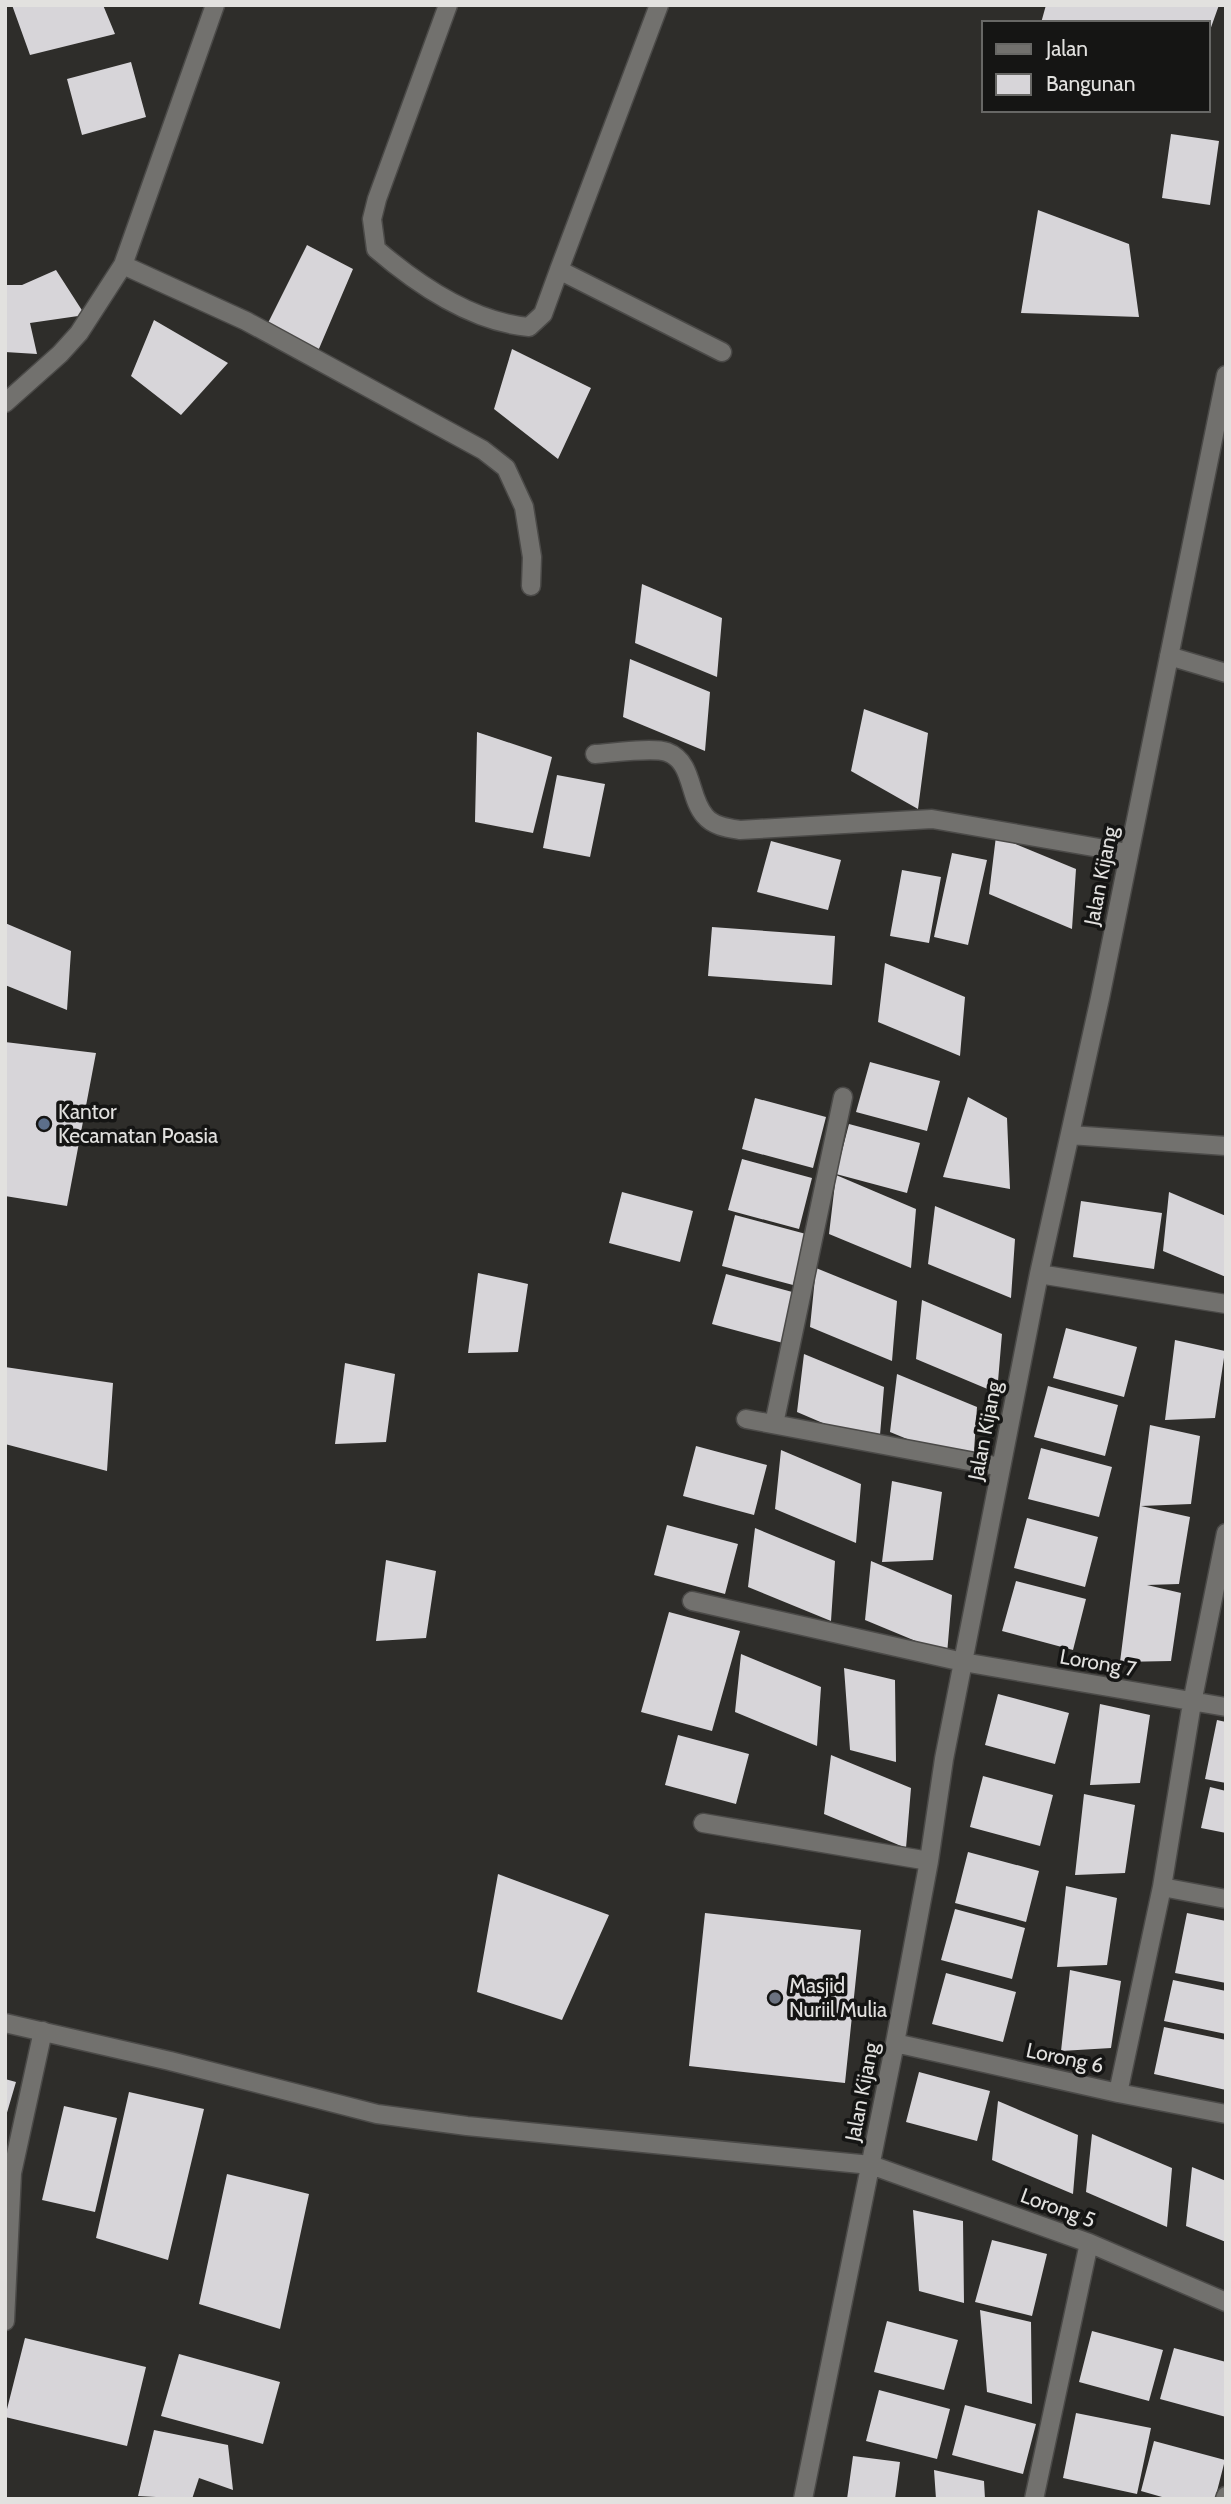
<svg xmlns="http://www.w3.org/2000/svg" width="1231" height="2504" viewBox="0 0 1231 2504" font-family="Cabin,sans-serif">
<style>
.building{fill:#d7d5d9}
.lines{fill:none;stroke-linecap:round;stroke-linejoin:round}
.street-casing{stroke:#4b4a48;stroke-width:21}
.street{stroke:#72716e;stroke-width:18}
.service-dot{fill:#5c6f8a;stroke:#151514;stroke-width:2.5}
.worship-dot{fill:#6b7280;stroke:#151514;stroke-width:2.5}
.labels{text-anchor:middle;stroke-width:7;stroke-linejoin:round;paint-order:stroke}
.street-label{font-size:21px;fill:#e2e1df;stroke:#151514}
.poi-label{font-size:21px;fill:#e2e1df;stroke:#151514;text-anchor:start}
</style>
<rect width="100%" height="100%" fill="#2e2d2a"/>
<path class="building" d="M12 5H103L115 34 30 55Z
M1046 5H1219L1209 33 1208 23H1041Z
M131 62 146 117 82 135 67 79Z
M1171 134 1219 141 1210 205 1162 198Z
M1038 210 1129 244 1139 317 1021 313Z
M307 245 353 269 318 351 267 325Z
M56 270 85 315 30 323 37 354 5 352V285H22Z
M154 320 228 363 181 415 131 376Z
M512 349 591 388 558 459 494 409Z
M642 584 722 618 717 677 635 643Z
M630 659 710 692 705 751 623 717Z
M864 709 928 733 918 809 851 771Z
M477 732 552 757 533 833 475 822Z
M557 775 605 784 590 857 543 848Z
M996 836 1076 869 1072 929 989 894Z
M771 841 841 860 828 910 757 892Z
M952 853 987 860 968 945 934 937Z
M902 870 941 877 929 943 890 936Z
M5 923 71 951 67 1010 5 985Z
M712 927 835 936 832 985 708 976Z
M885 963 965 997 960 1056 878 1022Z
M5 1042 96 1053 67 1206 5 1196Z
M870 1062 940 1081 927 1131 856 1112Z
M968 1097 1007 1118 1010 1189 943 1177Z
M755 1098 826 1117 813 1168 742 1149Z
M849 1124 920 1143 907 1193 836 1174Z
M742 1159 812 1178 799 1229 728 1210Z
M836 1175 916 1209 911 1268 829 1234Z
M622 1192 693 1211 680 1262 609 1243Z
M1169 1192 1226 1216V1277L1163 1251Z
M1081 1201 1162 1213 1154 1269 1073 1257Z
M935 1206 1015 1239 1011 1298 928 1264Z
M735 1215 806 1234 793 1285 722 1266Z
M816 1268 897 1301 892 1361 810 1327Z
M478 1273 528 1284 518 1352 468 1353Z
M726 1274 796 1293 783 1343 712 1324Z
M922 1300 1002 1334 997 1393 916 1359Z
M1066 1328 1137 1347 1124 1397 1053 1378Z
M1175 1340 1225 1351 1215 1418 1165 1420Z
M804 1354 884 1387 879 1447 797 1412Z
M345 1363 395 1374 386 1442 335 1444Z
M5 1367 113 1383 107 1471 5 1444Z
M897 1374 977 1407 973 1466 890 1432Z
M1048 1386 1118 1405 1105 1456 1034 1437Z
M1150 1425 1200 1436 1191 1504 1141 1506 1190 1517 1179 1584 1147 1585 1181 1593 1171 1661 1120 1662Z
M696 1446 767 1465 754 1515 683 1496Z
M1041 1448 1112 1467 1099 1517 1028 1499Z
M781 1450 861 1484 856 1543 775 1509Z
M892 1481 942 1492 933 1560 882 1562Z
M1027 1518 1098 1537 1085 1587 1014 1568Z
M667 1525 738 1544 725 1594 654 1575Z
M755 1528 835 1561 831 1621 748 1587Z
M386 1560 436 1571 426 1638 376 1641Z
M871 1561 952 1595 947 1654 865 1620Z
M1016 1581 1086 1599 1073 1650 1002 1631Z
M669 1612 740 1631 712 1731 641 1712Z
M741 1654 821 1687 817 1746 735 1712Z
M844 1668 895 1680 896 1762 850 1750Z
M998 1694 1069 1713 1055 1764 985 1745Z
M1100 1704 1150 1715 1140 1783 1090 1785Z
M1217 1720 1226 1722V1783L1205 1779Z
M678 1735 749 1754 736 1804 665 1785Z
M831 1755 911 1788 906 1848 824 1814Z
M983 1776 1053 1795 1040 1846 970 1827Z
M1210 1787 1226 1791V1833L1201 1828Z
M1084 1794 1135 1805 1125 1873 1075 1875Z
M968 1852 1039 1871 1026 1922 955 1903Z
M498 1874 609 1915 562 2020 477 1992Z
M1066 1886 1117 1898 1107 1965 1057 1967Z
M955 1909 1025 1928 1012 1979 941 1960Z
M705 1913 861 1930 845 2083 689 2066Z
M1187 1913 1226 1921V1983L1175 1973Z
M1070 1970 1121 1981 1111 2048 1061 2051Z
M946 1973 1016 1992 1003 2042 932 2024Z
M1173 1980 1226 1991V2034L1164 2021Z
M1164 2027 1226 2040V2090L1154 2074Z
M919 2072 990 2091 977 2141 906 2122Z
M5 2079 16 2082 6 2116H5Z
M129 2092 204 2109 168 2260 96 2238Z
M998 2101 1078 2135 1073 2194 992 2160Z
M64 2106 117 2118 95 2212 42 2200Z
M1092 2134 1172 2168 1167 2227 1086 2192Z
M1192 2167 1226 2181V2242L1186 2226Z
M227 2174 309 2194 280 2329 199 2304Z
M913 2210 963 2221 964 2303 919 2291Z
M992 2240 1047 2254 1032 2316 975 2302Z
M980 2310 1031 2322 1032 2404 987 2392Z
M887 2321 958 2340 944 2390 874 2372Z
M1092 2331 1163 2350 1149 2401 1079 2382Z
M25 2338 146 2367 127 2446 5 2417Z
M1174 2348 1226 2362V2417L1160 2399Z
M179 2354 280 2382 263 2444 161 2416Z
M879 2390 950 2409 937 2459 866 2441Z
M965 2405 1036 2424 1023 2474 952 2455Z
M1076 2413 1151 2428 1137 2494 1063 2478Z
M154 2430 228 2445 233 2490 199 2478 192 2499 138 2496Z
M1154 2441 1225 2460 1215 2499H1169L1141 2491Z
M853 2456 900 2462 895 2499H847Z
M934 2470 984 2481 985 2499H936Z"/>
<g class="lines">
<g class="street-casing">
<path id="street" d="M448 5 377 199 372 219 376 249C419 286 472 322 529 327L543 314 559 270
M659 5 559 270 722 352
M123 265 246 321 483 450 506 468 524 507 532 557 531 586
M5 403 60 354 79 333 123 265 215 5
M1169 656 1226 673
M595 754C612 753 653 747 667 752 694 762 688 797 705 816 713 826 728 828 740 830L932 819 1128 853
M1070 1135 1226 1146
M1039 1274 1226 1304
M746 1419 1001 1467
M774 1424 843 1097
M692 1601 963 1662 1226 1707
M703 1823 929 1861
M1162 1887 1226 1899
M5 2023 170 2061 377 2114 467 2126 871 2165 1089 2243 1226 2302
M895 2043 1118 2093 1226 2114
M1118 2093 1162 1887 1192 1703 1226 1533
M5 2321 12 2173 43 2031
M803 2499 895 2043 929 1861 944 1759 1039 1274 1100 998 1226 375
M1034 2499 1089 2243
M1225 2499 1226 2496"/>
</g>
<use href="#street" class="street"/>
</g>
<circle class="service-dot" cx="44" cy="1124" r="7"/>
<circle class="worship-dot" cx="775" cy="1998" r="7"/>
<g class="labels">
<g class="street-label">
<text transform="translate(1101 876) rotate(-79)" y="7">Jalan Kijang</text>
<text transform="translate(985 1431) rotate(-79)" y="7">Jalan Kijang</text>
<text transform="translate(1098 1663) rotate(10)" y="7">Lorong 7</text>
<text transform="translate(1065 2058) rotate(12)" y="7">Lorong 6</text>
<text transform="translate(862 2092) rotate(-79)" y="7">Jalan Kijang</text>
<text transform="translate(1058 2208) rotate(20)" y="7">Lorong 5</text>
</g>
<g class="poi-label">
<text x="58" y="1119">Kantor<tspan x="58" dy="24">Kecamatan Poasia</tspan></text>
<text x="789" y="1993">Masjid<tspan x="789" dy="24">Nuriil Mulia</tspan></text>
</g>
</g>
<rect width="1231" height="2504" fill="none" stroke="#e2e1df" stroke-width="14"/>
<rect x="982" y="21" width="228" height="91" fill="#151514" stroke="#676765" stroke-width="2"/>
<rect x="996" y="44" width="35" height="10" fill="#72716e" stroke="#676765" stroke-width="2"/>
<text x="1046" y="56" font-size="21" fill="#e2e1df">Jalan</text>
<rect x="996" y="74" width="35" height="21" fill="#d7d5d9" stroke="#676765" stroke-width="2"/>
<text x="1046" y="91" font-size="21" fill="#e2e1df">Bangunan</text>
</svg>
